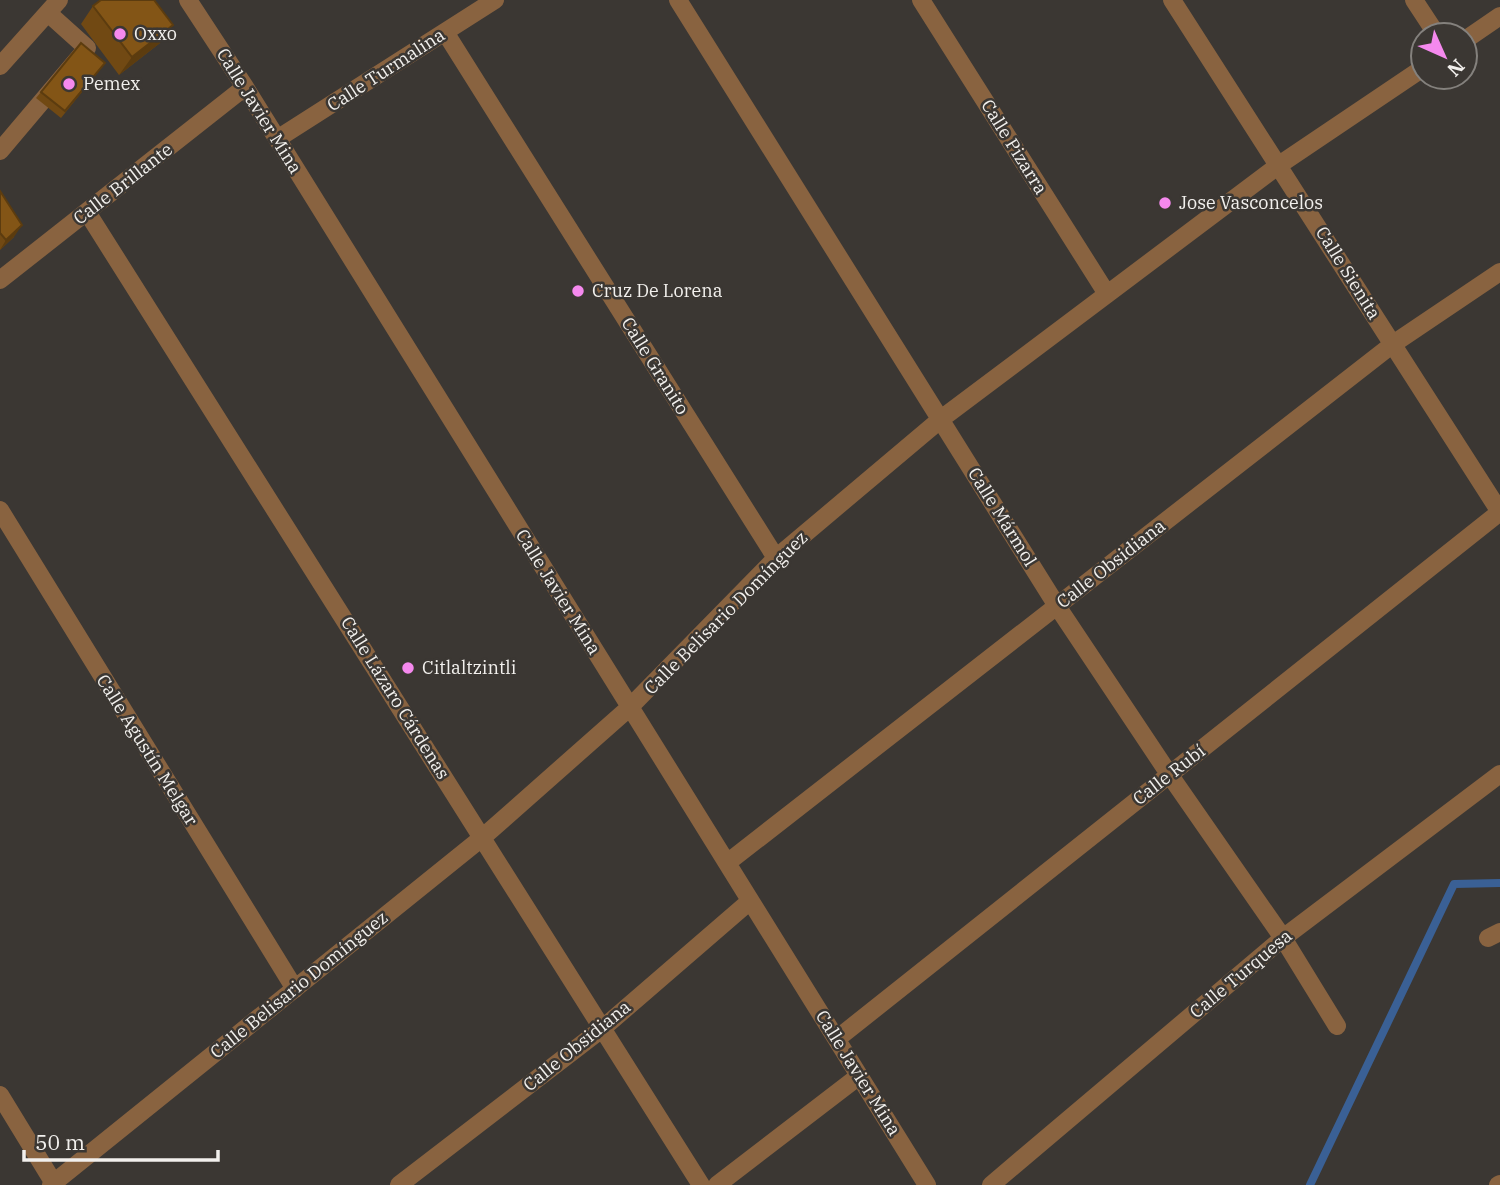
<svg xmlns="http://www.w3.org/2000/svg" width="1500" height="1185" viewBox="0 0 1500 1185" font-family="'IBM Plex Serif',serif">
<style>
.lines{fill:none;stroke-linecap:round;stroke-linejoin:round}
.stream{stroke:#3a6095;stroke-width:8}
.minor{stroke:#896340;stroke-width:18}
.wall{fill:#714913}
.shaded-wall{fill:#5c3c0f}
.building{fill:#835516;stroke:#5c3c0f;stroke-width:2}
.poi-dot{fill:#f589ee;stroke:#3b3733;stroke-width:2.5}
.labels{text-anchor:middle;stroke-width:5;stroke-linejoin:round;paint-order:stroke}
.poi-label{font-size:18px;fill:#f2f0ed;stroke:#3b3733;text-anchor:start}
.street-label{font-size:18px;fill:#f2f0ed;stroke:#3b3733}
</style>
<rect width="100%" height="100%" fill="#3b3733"/>
<g class="lines">
<path class="stream" d="M1310 1185 1454 884 1500 883"/>
<path class="minor" d="M188 0 245 87 927 1185
M678 0 1057 606 1169 774 1283 938 1337 1026
M921 0 1107 294
M1172 0 1500 512
M1414 0 1437 35
M445 32 776 558
M1465 40 1500 16
M0 66 59 0
M277 139 495 0
M0 151 87 48 48 13
M87 212 701 1185
M0 280 245 87
M0 510 295 989
M727 863 1393 344 1500 272
M1488 938 1500 932
M838 1038 1500 512
M0 1095 55 1185
M51 1185 483 837 629 708 776 558 941 419 1279 165 1423 68
M399 1185 603 1028 750 901
M717 1185 859 1076
M991 1185 1283 938 1500 774
M1498 1185 1500 1184"/>
</g>
<path class="wall" d="M93 6 160 43 119 75 81 24Z
M105 63 61 118 36 98 41 92Z
M0 191 14 237 0 250Z"/>
<path class="shaded-wall" d="M173 25 160 43 119 75 132 57Z
M22 225 14 237 0 250 6 240Z"/>
<path class="building" d="M101 0H154L173 25 132 57 93 6Z
M81 43 105 63 65 111 41 92Z
M0 191 22 225 6 240 0 233Z"/>
<g class="poi-dot">
<circle cx="120" cy="34" r="7"/>
<circle cx="69" cy="84" r="7"/>
<circle cx="1165" cy="203" r="7"/>
<circle cx="578" cy="291" r="7"/>
<circle cx="408" cy="668" r="7"/>
</g>
<g class="labels">
<g class="poi-label">
<text x="134" y="40">Oxxo</text>
<text x="83" y="90">Pemex</text>
<text x="1179" y="209">Jose Vasconcelos</text>
<text x="592" y="297">Cruz De Lorena</text>
<text x="422" y="674">Citlaltzintli</text>
</g>
<g class="street-label">
<text transform="translate(386 70) rotate(-33)" y="6">Calle Turmalina</text>
<text transform="translate(259 111) rotate(58)" y="6">Calle Javier Mina</text>
<text transform="translate(1014 147) rotate(58)" y="6">Calle Pizarra</text>
<text transform="translate(123 184) rotate(-38)" y="6">Calle Brillante</text>
<text transform="translate(1348 273) rotate(58)" y="6">Calle Sienita</text>
<text transform="translate(655 366) rotate(58)" y="6">Calle Granito</text>
<text transform="translate(1002 517) rotate(58)" y="6">Calle Mármol</text>
<text transform="translate(1111 564) rotate(-38)" y="6">Calle Obsidiana</text>
<text transform="translate(558 592) rotate(58)" y="6">Calle Javier Mina</text>
<text transform="translate(726 613) rotate(-45)" y="6">Calle Belisario Domínguez</text>
<text transform="translate(395 698) rotate(58)" y="6">Calle Lázaro Cárdenas</text>
<text transform="translate(147 750) rotate(58)" y="6">Calle Agustín Melgar</text>
<text transform="translate(1169 775) rotate(-38)" y="6">Calle Rubí</text>
<text transform="translate(1241 974) rotate(-40)" y="6">Calle Turquesa</text>
<text transform="translate(299 985) rotate(-39)" y="6">Calle Belisario Domínguez</text>
<text transform="translate(577 1046) rotate(-39)" y="6">Calle Obsidiana</text>
<text transform="translate(858 1073) rotate(58)" y="6">Calle Javier Mina</text>
</g>
</g>
<g transform="translate(1444 56) rotate(135)"><circle r="33" fill="#3b3733" stroke="#84817d" stroke-width="2"/>
<path d="M0-5L12 26L0 18L-12 26Z" fill="#f589ee"/>
<text y="-10" font-size="19" font-weight="bold" text-anchor="middle" fill="#f2f0ed">N</text>
</g>
<path d="M24 1150v10h194v-10" fill="none" stroke="#f2f0ed" stroke-width="3.5"/>
<text x="35" y="1150" font-size="21" fill="#f2f0ed" stroke="#3b3733" stroke-width="5" paint-order="stroke">50 m</text>
</svg>
